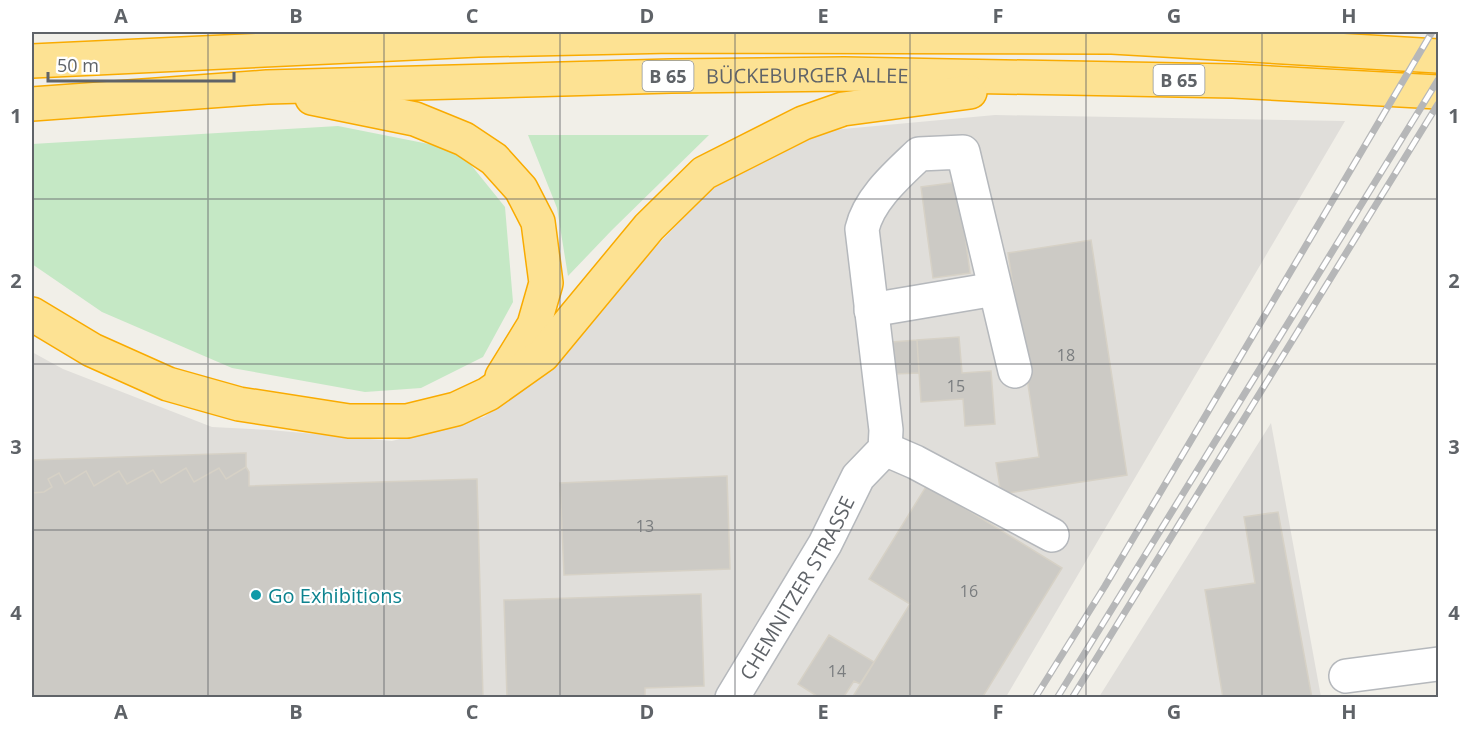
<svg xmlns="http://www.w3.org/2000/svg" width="1470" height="729" font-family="'Open Sans',sans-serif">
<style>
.industrial{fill:#e0deda}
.green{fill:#c5e8c5}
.building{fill:#cccac5;stroke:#d6d1c6;stroke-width:1.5}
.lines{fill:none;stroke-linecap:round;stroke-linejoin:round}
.minor-casing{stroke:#b5b8bc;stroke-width:36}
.highway-casing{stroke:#f9ab00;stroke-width:36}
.minor{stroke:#fff;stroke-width:33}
.highway{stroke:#fde293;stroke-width:33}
.rail-casing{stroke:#b6b7b8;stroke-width:7}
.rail{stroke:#fff;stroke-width:4.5;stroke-dasharray:14;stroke-linecap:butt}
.grid{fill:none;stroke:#5f6368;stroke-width:1.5;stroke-opacity:0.55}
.culture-dot{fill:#0f9aa8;stroke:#fff;stroke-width:2}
.labels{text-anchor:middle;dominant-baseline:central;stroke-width:4.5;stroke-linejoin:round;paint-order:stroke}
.number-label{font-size:16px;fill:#7a7d7f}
.shield{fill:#fff;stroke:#8f9295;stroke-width:1.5}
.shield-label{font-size:18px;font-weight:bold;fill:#5f6368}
.street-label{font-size:20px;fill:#5f6368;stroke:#fff}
.culture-label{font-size:20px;fill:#0d838f;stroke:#fff;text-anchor:start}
.neatline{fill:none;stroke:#5f6368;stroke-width:2}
.grid-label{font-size:20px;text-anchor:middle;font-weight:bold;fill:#5f6368}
</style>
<rect width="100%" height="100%" fill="#f1efe8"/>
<path class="industrial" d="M995,115L1345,121L1006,697H32V352L63,369L212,427L270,430L392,441L484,417L536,378L590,326L650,253L710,190L746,166L832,130Z
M1271,423L1321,697H1099Z"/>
<path class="green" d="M338,126L459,150L505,207L513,302L483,357L421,388L365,392L232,368L102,312L32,264V144Z
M528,135H709L612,230L568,276L557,208Z"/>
<path class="building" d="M958,182L970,273L933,278L921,187Z
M1091,240L1127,475L1001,494L996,463L1039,457L1008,253Z
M959,337L962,373L991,371L995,424L965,426L963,399L921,402L917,340Z
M917,340L919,373L894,374L892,342Z
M246,453V467L226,479L219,468L194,482L186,468L161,483L153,470L127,484L119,471L94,486L86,471L65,484L59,473L48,479L52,487L44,492L32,493V460Z
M246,467L249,472V486L477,479L483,698H32V493L44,492L52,487L48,479L59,473L65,484L86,471L94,486L119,471L127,484L153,470L161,483L186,468L194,482L219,468L226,479Z
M727,476L730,569L564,575L560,483Z
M927,485L1062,568L982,698H852L910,604L869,579Z
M1278,512L1312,698H1223L1205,590L1255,583L1244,517Z
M701,594L704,686L645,688V698H507L504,600Z
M829,635L874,662L860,684L854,681L843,698H820L798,684Z"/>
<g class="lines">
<defs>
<g id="minor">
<path d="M871,310L995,289"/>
<path d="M885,449L915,462L1052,535"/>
<path d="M1346,676L1438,664"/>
<path id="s1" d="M732,698L825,544L858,477L885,449L886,430L862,229C869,199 897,175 919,154L963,152L1015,371"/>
</g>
<g id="highway">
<path d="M32,61L478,40L673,36L1112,37L1438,56"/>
<path d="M312,98L415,119L464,139L494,159L521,189L538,222L546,283L534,325L502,377"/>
<path id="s2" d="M32,104L267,87L671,76L844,74L1233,81L1438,92"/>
<path d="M32,314L92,350L168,384L239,404L349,421H407L456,409L488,394L543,355L649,227L704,173L803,123L843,109L970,92"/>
</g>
</defs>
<use href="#minor" class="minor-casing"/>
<use href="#highway" class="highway-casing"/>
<use href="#minor" class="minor"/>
<use href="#highway" class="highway"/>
<defs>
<path id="rail" d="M1035,698L1105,586L1432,32
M1057,698L1438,80
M1072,698L1438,104"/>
</defs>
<use href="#rail" class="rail-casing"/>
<use href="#rail" class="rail"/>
</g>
<path class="grid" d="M208,32V698M384,32V698M560,32V698M735,32V698M910,32V698M1086,32V698M1262,32V698M32,199H1438M32,364H1438M32,530H1438"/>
<circle class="culture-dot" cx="256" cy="595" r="6"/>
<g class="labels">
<g class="number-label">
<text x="1066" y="355">18</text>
<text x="956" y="386">15</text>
<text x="645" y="526">13</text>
<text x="969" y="591">16</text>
<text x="837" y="671">14</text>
</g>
<g class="shield">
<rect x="642.5" y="61" width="51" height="30" rx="4.5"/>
<rect x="1153.5" y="65" width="51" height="30" rx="4.5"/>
</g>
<g class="shield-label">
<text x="668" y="76">B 65</text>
<text x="1179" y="80">B 65</text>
</g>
<g class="street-label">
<text stroke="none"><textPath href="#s2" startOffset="776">BÜCKEBURGER ALLEE</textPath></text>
<text stroke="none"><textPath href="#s1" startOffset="128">CHEMNITZER STRASSE</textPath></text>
</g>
<g class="culture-label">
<text x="268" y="595">Go Exhibitions</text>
</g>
</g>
<rect width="1470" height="729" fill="none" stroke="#ffffff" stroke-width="66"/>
<path d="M48 72v9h186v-9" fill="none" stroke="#5f6368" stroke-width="3"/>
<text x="57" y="72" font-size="18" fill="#5f6368" stroke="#ffffff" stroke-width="4.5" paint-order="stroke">50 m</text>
<rect x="33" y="33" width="1404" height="663" class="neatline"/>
<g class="grid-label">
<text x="121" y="23">A</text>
<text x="296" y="23">B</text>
<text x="472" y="23">C</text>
<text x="647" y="23">D</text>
<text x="823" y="23">E</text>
<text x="998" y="23">F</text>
<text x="1174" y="23">G</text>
<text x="1349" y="23">H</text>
<text x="16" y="123">1</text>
<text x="1454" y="123">1</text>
<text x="16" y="288">2</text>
<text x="1454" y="288">2</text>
<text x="16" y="454">3</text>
<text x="1454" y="454">3</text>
<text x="16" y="620">4</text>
<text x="1454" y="620">4</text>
<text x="121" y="719">A</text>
<text x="296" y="719">B</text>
<text x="472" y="719">C</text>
<text x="647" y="719">D</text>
<text x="823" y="719">E</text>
<text x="998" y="719">F</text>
<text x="1174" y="719">G</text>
<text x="1349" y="719">H</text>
</g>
</svg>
